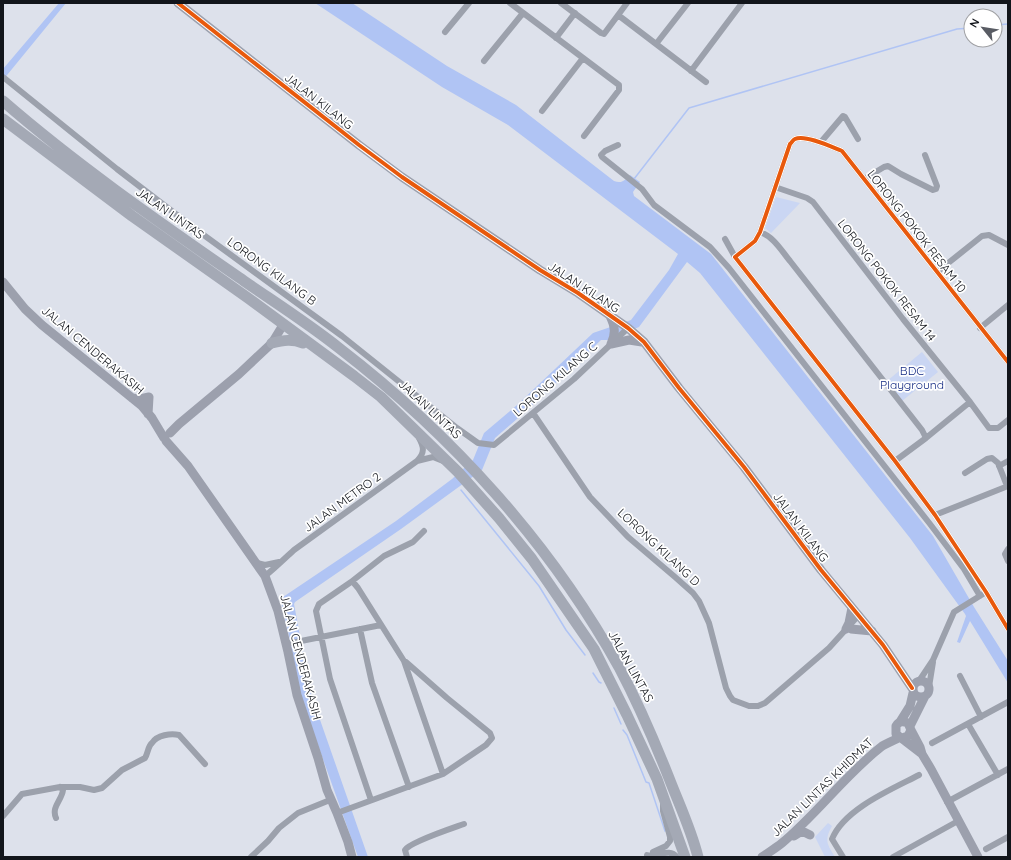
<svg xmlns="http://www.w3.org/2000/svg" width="1011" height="860" font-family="Quicksand,sans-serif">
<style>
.green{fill:#cad6f3}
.water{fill:#b0c4f4}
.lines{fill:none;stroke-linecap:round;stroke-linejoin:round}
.stream{stroke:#b0c4f4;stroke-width:1.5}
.street{stroke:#9ca1ac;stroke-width:6}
.secondary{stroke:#9ca0ad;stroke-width:9}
.highway{stroke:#a4a9b5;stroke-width:11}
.cycleway-casing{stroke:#fff;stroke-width:6}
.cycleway{stroke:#e8590c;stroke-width:4}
.labels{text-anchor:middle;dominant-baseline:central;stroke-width:3.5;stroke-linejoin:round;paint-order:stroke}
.street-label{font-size:12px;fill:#12151b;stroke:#fff}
.park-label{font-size:12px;fill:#152b83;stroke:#fff}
</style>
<rect width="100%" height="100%" fill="#dde1eb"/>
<path class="green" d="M776,197L800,203L771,233L765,228Z
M922,352L938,372L902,401L887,381Z
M828,823L832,826C824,840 827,844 835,857H825L815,837Z"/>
<path class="water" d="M59,3H66L3,80V69Z
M315,3H352L447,66L516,105L614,181C622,184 625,180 630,175L640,182L633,192L634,196L711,254L933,536L974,607L1008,661V683L970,621L960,643L957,642L966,616L965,614L910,538L700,273L687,262L639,327L608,340H601L525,412L495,438L482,470L401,529L295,602L294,604L311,694L368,857H358L300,695L290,640L281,600L283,597L396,521L452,479L473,460L484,433L517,405L593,333L631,320L669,270L678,254L508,125L442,87Z"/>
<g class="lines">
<path class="stream" d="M995,25L1008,24
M634,179L689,108L957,29L971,28
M461,490L539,586L566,630L585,655
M593,673L599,682L601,683
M614,708L621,724
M623,730L627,735L646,782L649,783L665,831"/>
<path class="street" d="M510,3L619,85V90L584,136
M561,3L601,33L604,34L627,3
M618,15L706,82
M445,32L469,3
M556,38L575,13
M656,44L688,3
M484,61L523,13
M691,71L742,3
M3,77L117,169L190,225L342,336L457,428L478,443L494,445L574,379L628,328
M542,111L583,58
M821,142L843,116L845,117L858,139
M618,145L605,151L601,155L602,157L642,189L654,205L710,247L729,268L930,524L964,569L980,596
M864,179L884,167L888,166L901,174L933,190L936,189L937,186L925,155
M775,187L807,198L813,202L903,319L970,402
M760,232C774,237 781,250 790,261L922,430L926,438
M725,239L735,257
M937,272L982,236L989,235L1008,245
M980,328L1008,305
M1008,362L842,151C832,147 805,134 795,139C793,140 792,142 790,144L760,232L755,241L735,257L895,461L935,515L986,592L1008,629
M533,413L590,497L628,537L675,577L693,593L699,601L709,623L726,688L730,696L733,700L749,706H758L765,703L829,648L858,616
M417,461L433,457L443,461
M895,461L926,438L970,402L989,428H998L1008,420
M999,466L1008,461
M965,473L987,459L992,458L998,463L1007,486
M935,515L1008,486
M1008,549L1005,554L1008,561
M257,563L265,565L279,562
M265,576C275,568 284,559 294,550L417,461C425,453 424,447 419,438
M351,582L384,556L413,542L424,531
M360,629L372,683L409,787
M286,644L381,625
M960,676L981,717
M919,681L933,660L954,612L983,594
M929,687L933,662
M968,724L998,775
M932,743L1008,702
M371,800L330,679L316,611L319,604L351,582H353L358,588L404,661L443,774
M947,802L1008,769
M337,813L443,774L486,745L492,738L490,733L447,698L406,662
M3,816L22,794L60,787H80L94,790L102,788L122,770L145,758C148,753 148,746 152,743C157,735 171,733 179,735L205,764
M56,818C51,807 62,800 63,790L60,787
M986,849L1008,837
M653,852L666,846L670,841V837L663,811V802
M647,855C657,858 669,847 677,857
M251,857L268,841L279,828L298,813L330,800
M407,857L405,850C410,842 453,828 464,824
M843,857L832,839C844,809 892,789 919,775
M893,857L958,821"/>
<path class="secondary" d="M178,3L359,145L402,177L540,270L578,293L628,328L644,342L679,388L744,467L821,570L883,645L912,688
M3,282L25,309L42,325L142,406L152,418L164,438
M610,316C615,326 616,334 611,344
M611,344L629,340L642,342
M132,398L140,399L149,397L148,414
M170,433L179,424L239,374L272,343L283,325
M166,441L188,466L265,576L278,611L288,652L297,695L318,758L327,790L337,813L348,842L352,857
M846,629L849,623L852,608
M851,629L872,631
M913 689a8 8 0 1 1 16 0a8 8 0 1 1-16 0Z
M900,722L910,706L913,693
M910,726L925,696
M911,730L920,747L922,754
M902,738L908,736L911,730L908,723C903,721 899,721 896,726V734L922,754L931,769L978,857
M794,836L802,831L810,835
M762,857C769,852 776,848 782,843C818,813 845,775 881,747C886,743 894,741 900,737"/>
<path class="highway" d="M3,101C79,167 162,224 244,281C276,303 309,324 339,348C452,435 550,543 619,667C638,703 654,740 669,778C679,804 691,829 698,857
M3,119L132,216L248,298L354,376L381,397L458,472L499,518L532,559L594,649L627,715L657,779L685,857
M272,343C284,340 292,339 303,343"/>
<defs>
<path id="cycleway" d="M178,3L359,145L402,177L540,270L578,293L628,328L644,342L679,388L744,467L821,570L883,645L912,688
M1008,362L842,151C832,147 805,134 795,139C793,140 792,142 790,144L760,232L755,241L735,257L895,461L935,515L986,592L1008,629"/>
</defs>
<use href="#cycleway" class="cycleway-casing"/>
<use href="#cycleway" class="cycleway"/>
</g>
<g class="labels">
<g class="street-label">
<text transform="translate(319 101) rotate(38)">JALAN KILANG</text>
<text transform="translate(170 213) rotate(35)">JALAN LINTAS</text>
<text transform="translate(917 231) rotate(52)">LORONG POKOK RESAM 10</text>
<text transform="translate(272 271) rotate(36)">LORONG KILANG B</text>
<text transform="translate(887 280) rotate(52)">LORONG POKOK RESAM 14</text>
<text transform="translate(584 287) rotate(33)">JALAN KILANG</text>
<text transform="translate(93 350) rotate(40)">JALAN CENDERAKASIH</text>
<text transform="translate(555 379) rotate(-41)">LORONG KILANG C</text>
<text transform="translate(430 409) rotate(43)">JALAN LINTAS</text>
<text transform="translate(342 502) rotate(-36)">JALAN METRO 2</text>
<text transform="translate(801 527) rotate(53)">JALAN KILANG</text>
<text transform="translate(659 547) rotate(43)">LORONG KILANG D</text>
<text transform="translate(301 657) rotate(75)">JALAN CENDERAKASIH</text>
<text transform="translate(631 666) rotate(61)">JALAN LINTAS</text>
<text transform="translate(822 787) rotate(-44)">JALAN LINTAS KHIDMAT</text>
</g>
<g class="park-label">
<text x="912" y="370">BDC<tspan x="912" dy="14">Playground</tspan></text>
</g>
</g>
<rect width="1011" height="860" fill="none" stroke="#12151b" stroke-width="8"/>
<g transform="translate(983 28) rotate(300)"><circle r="19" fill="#ffffff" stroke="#a0a1a4"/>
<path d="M0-3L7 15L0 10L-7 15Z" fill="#595c64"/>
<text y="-6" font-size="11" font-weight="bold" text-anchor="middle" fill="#12151b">N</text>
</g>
</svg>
